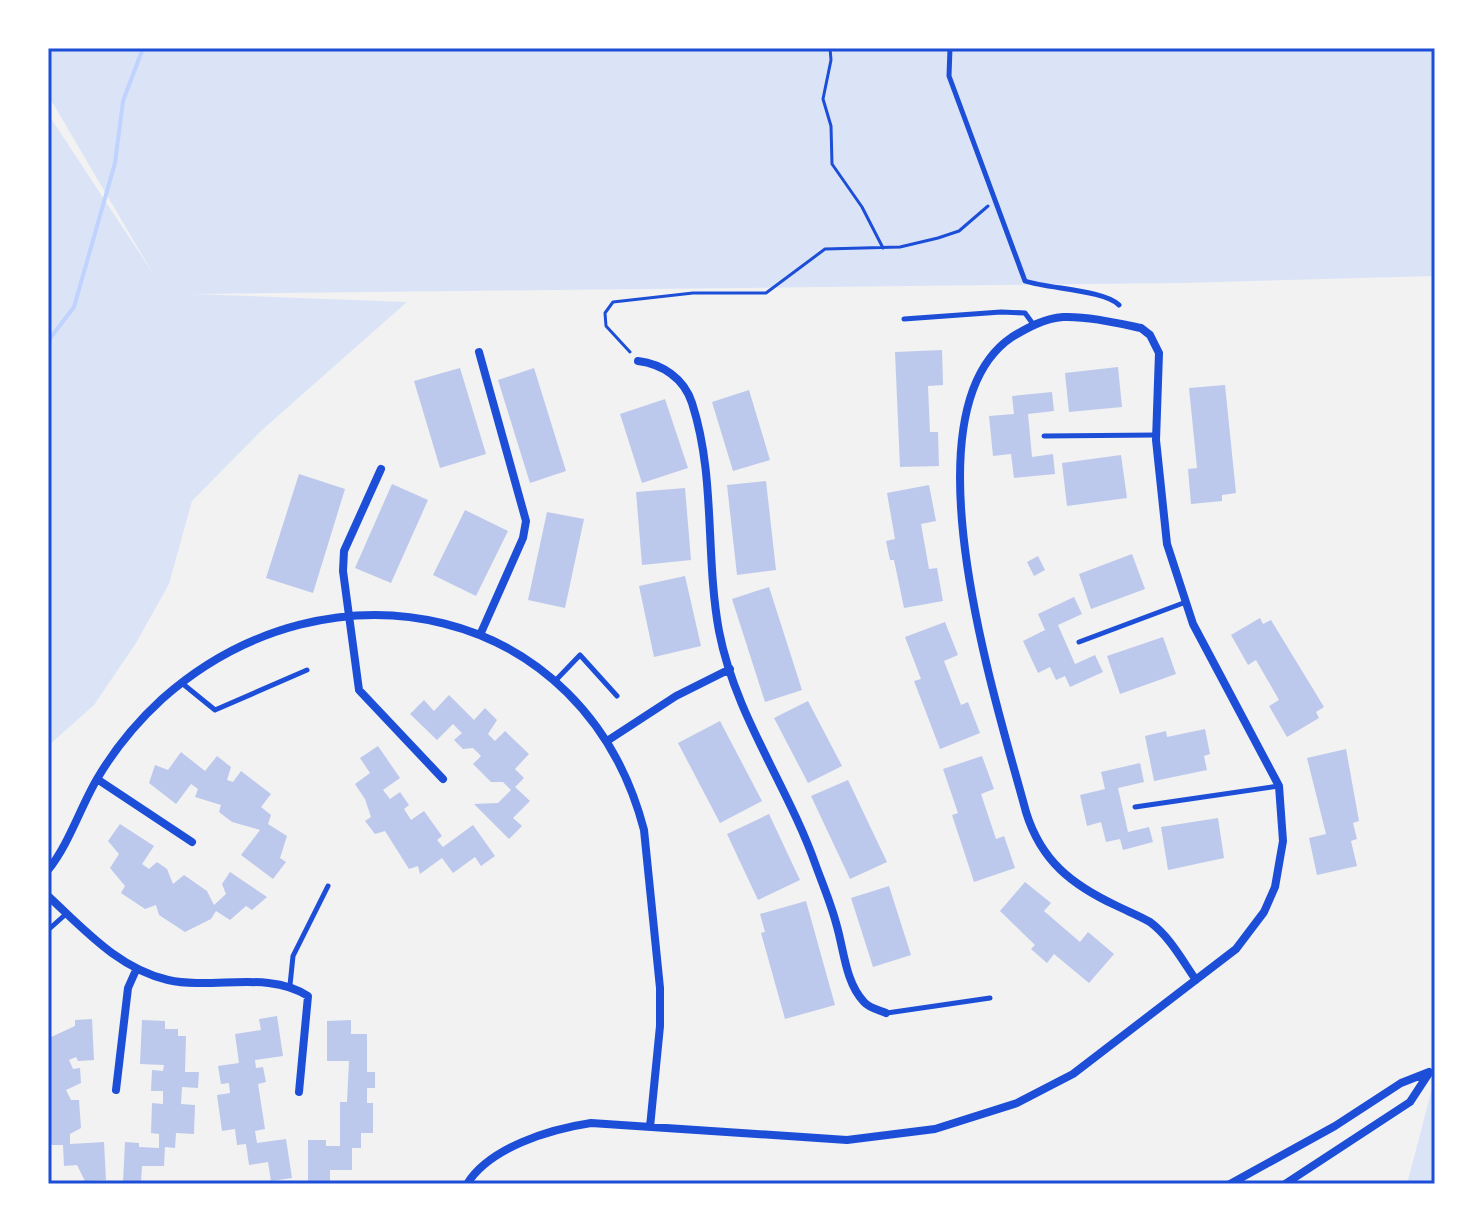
<svg xmlns="http://www.w3.org/2000/svg" width="1483" height="1232" font-family="Raleway,sans-serif">
<style>
.green{fill:#dbe4f7}
.lines{fill:none;stroke-linecap:round;stroke-linejoin:round}
.stream{stroke:#bfd3fe;stroke-width:4}
.building{fill:#bdc9ec}
.path{stroke:#1d4ed8;stroke-width:3}
.service{stroke:#1d4ed8;stroke-width:5}
.minor{stroke:#1d4ed8;stroke-width:8}
.neatline{fill:none;stroke:#1d4ed8;stroke-width:3}
</style>
<rect width="100%" height="100%" fill="#f2f2f2"/>
<path class="green" d="M48,48H1435V276L1185,283L193,294L407,302L262,430L192,501L169,584L136,643L94,705L48,746L50,117L152,272L48,95Z
M1435,1077V1184H1407Z"/>
<g class="lines">
<path class="stream" d="M48,341L74,307L115,163L123,101L143,48"/>
</g>
<path class="building" d="M942,350L943,385L928,386L930,432H938L939,466L900,467L895,352Z
M1118,367L1122,407L1069,412L1065,373Z
M460,368L486,454L440,468L414,381Z
M534,368L566,471L530,483L498,380Z
M1225,385L1236,493L1222,495V501L1191,504L1188,469L1197,468L1189,388Z
M749,390L770,460L733,471L712,402Z
M1052,392L1054,411L1028,414L1032,457L1053,454L1055,474L1014,478L1011,454L993,456L989,416L1014,414L1012,396Z
M665,399L688,468L642,483L620,414Z
M1121,455L1127,498L1067,506L1062,463Z
M299,474L345,489L313,593L266,578Z
M766,481L776,570L737,575L727,485Z
M392,484L428,500L391,583L355,568Z
M929,485L936,521L921,524L929,569L937,568L943,601L904,608L894,560H890L886,541L895,539L887,493Z
M685,488L691,560L642,565L636,492Z
M465,510L508,531L476,596L433,575Z
M547,512L584,519L565,608L528,600Z
M1132,554L1145,589L1091,609L1079,574Z
M1038,556L1045,570L1034,576L1027,562Z
M685,576L701,646L654,657L639,586Z
M769,587L802,690L765,702L732,599Z
M1074,597L1082,614L1058,625L1075,664L1095,655L1103,672L1070,687L1065,676L1056,680L1050,667L1038,673L1023,641L1045,630L1038,614Z
M1260,618L1263,624L1271,620L1324,707L1316,712L1319,718L1287,737L1269,706L1279,700L1256,660L1248,665L1231,635Z
M945,622L958,655L944,661L961,705L968,702L980,733L940,749L914,681L921,679L905,637Z
M1163,637L1176,674L1120,694L1107,656Z
M449,695L474,720L485,708L497,720L488,734L495,741L505,731L529,754L515,769L524,778L515,787L530,801L513,818L522,826L509,839L474,804L498,803L511,790L503,782H491L473,764L481,756L473,748L463,749L454,740L462,733L453,724L437,740L410,714L424,700L434,711Z
M808,701L842,766L808,783L774,718Z
M720,721L762,801L720,823L678,743Z
M1205,729L1210,754L1204,756L1207,770L1154,781L1145,736L1166,731L1167,737Z
M378,746L400,778L383,790L390,799L400,792L409,805L404,809L411,820L424,811L442,836L437,840L443,847L473,825L495,856L481,866L475,857L453,873L442,858L420,874L418,866L409,869L385,831L375,834L365,821L371,817L365,799L355,784L370,773L360,758Z
M1346,749L1359,821L1353,823L1357,839L1351,841L1357,866L1317,875L1309,838L1326,834L1307,758Z
M181,752L205,771L217,756L231,767L227,780L233,782L241,771L271,794L261,807L271,815L268,824L287,836L280,858L286,862L273,879L241,855L260,830L232,822L219,812L221,805L195,797L198,789L191,784L176,804L149,783L155,765L168,770Z
M982,756L994,789L981,794L996,839L1004,836L1015,868L974,882L952,815L958,813L943,769Z
M1140,763L1144,782L1118,788L1128,832L1149,827L1153,842L1123,850L1120,839L1106,842L1101,822L1087,826L1080,795L1105,789L1101,772Z
M848,780L887,862L850,879L811,796Z
M769,814L800,880L758,900L727,834Z
M1218,818L1224,858L1168,870L1161,827Z
M120,824L154,846L142,864L149,869L157,862L167,869L173,884L184,875L207,891L214,905L226,894L222,884L230,872L267,897L252,910L246,906L230,920L216,911L211,919L185,932L159,915L156,905L145,909L121,893L125,886L110,868L119,854L108,841Z
M1025,882L1051,903L1044,911L1080,942L1088,932L1114,954L1089,983L1054,954L1047,963L1031,949L1035,945L1000,911Z
M889,886L911,955L873,967L851,898Z
M806,901L835,1005L785,1019L761,933L765,932L760,914Z
M277,1016L283,1056L255,1060L256,1068L263,1067L266,1082L258,1084L265,1129L255,1131L257,1143L286,1139L292,1178L271,1181L268,1162L249,1165L246,1144L237,1145L235,1129L222,1131L217,1095L230,1093L229,1083L221,1084L218,1066L239,1063L235,1034L261,1030L259,1019Z
M92,1019L94,1060L78,1061L76,1057L69,1060L73,1069L80,1068L81,1083L66,1090L71,1100H79L81,1128L70,1134V1144L104,1142L106,1180L85,1181L77,1165L64,1166L63,1145H52L48,1133V1065L49,1038L75,1026V1020Z
M142,1020L165,1021V1029H178V1036H186L185,1072H199L198,1088L182,1087L181,1104L195,1105L194,1134L176,1133L175,1148L165,1147L164,1166H142L141,1182H123L125,1142L139,1143V1147L159,1148V1134L151,1133L152,1103L163,1104V1091H151L152,1070L163,1071L164,1065L140,1064Z
M351,1020V1034H367V1072H375V1088H367V1103H373V1133H361V1148H352V1170H330V1181L308,1182V1140H326V1146H340V1102H347L349,1061H327V1021Z"/>
<g class="lines">
<path class="path" d="M830,48L831,60L823,99L831,126L832,164L862,207L883,248
M630,352L606,326L605,313L613,302L693,293H766L825,249L900,247L938,238L959,231L988,206"/>
<path class="service" d="M950,48L949,76L1025,281C1049,289 1105,290 1119,305
M904,319L1001,312L1025,313L1033,324
M1044,436L1156,435
M1079,642L1186,602
M557,679L580,655L617,696
M183,684L215,710L307,670
M1135,807L1279,786
M48,930L66,914
M290,985L293,956L328,886
M887,1013L990,998"/>
<path class="minor" d="M479,352L526,521L523,538L480,635
M638,361C662,364 684,378 692,403C716,477 705,555 719,631C735,715 788,786 816,866C823,885 831,904 836,923C844,949 845,982 864,1002C869,1008 879,1010 886,1013
M381,469L344,551L343,571L359,690L443,779
M607,741L676,696L730,669
M97,779L192,842
M48,870C69,844 80,808 97,779C114,750 137,722 162,699C330,550 585,603 644,830L660,988V1026L650,1127
M48,896C85,930 118,968 168,980C214,990 268,970 308,996L299,1092
M116,1090L128,988L136,970
M467,1184C490,1147 551,1129 591,1123L847,1140L935,1129L1017,1103L1073,1074L1236,949L1264,912L1275,887L1283,841L1279,786L1193,624L1167,544L1156,440L1159,353L1150,335L1141,328C1117,323 1087,316 1063,317C1045,318 1027,328 1012,337C901,412 998,707 1026,812C1041,861 1072,885 1117,906C1127,911 1140,916 1150,922C1170,937 1182,960 1196,980
M1230,1184L1335,1126L1401,1083L1429,1072
M1285,1184L1410,1102L1429,1073"/>
</g>
<rect width="1483" height="1232" fill="none" stroke="#ffffff" stroke-width="100"/>
<rect x="50" y="50" width="1383" height="1132" class="neatline"/>
</svg>
